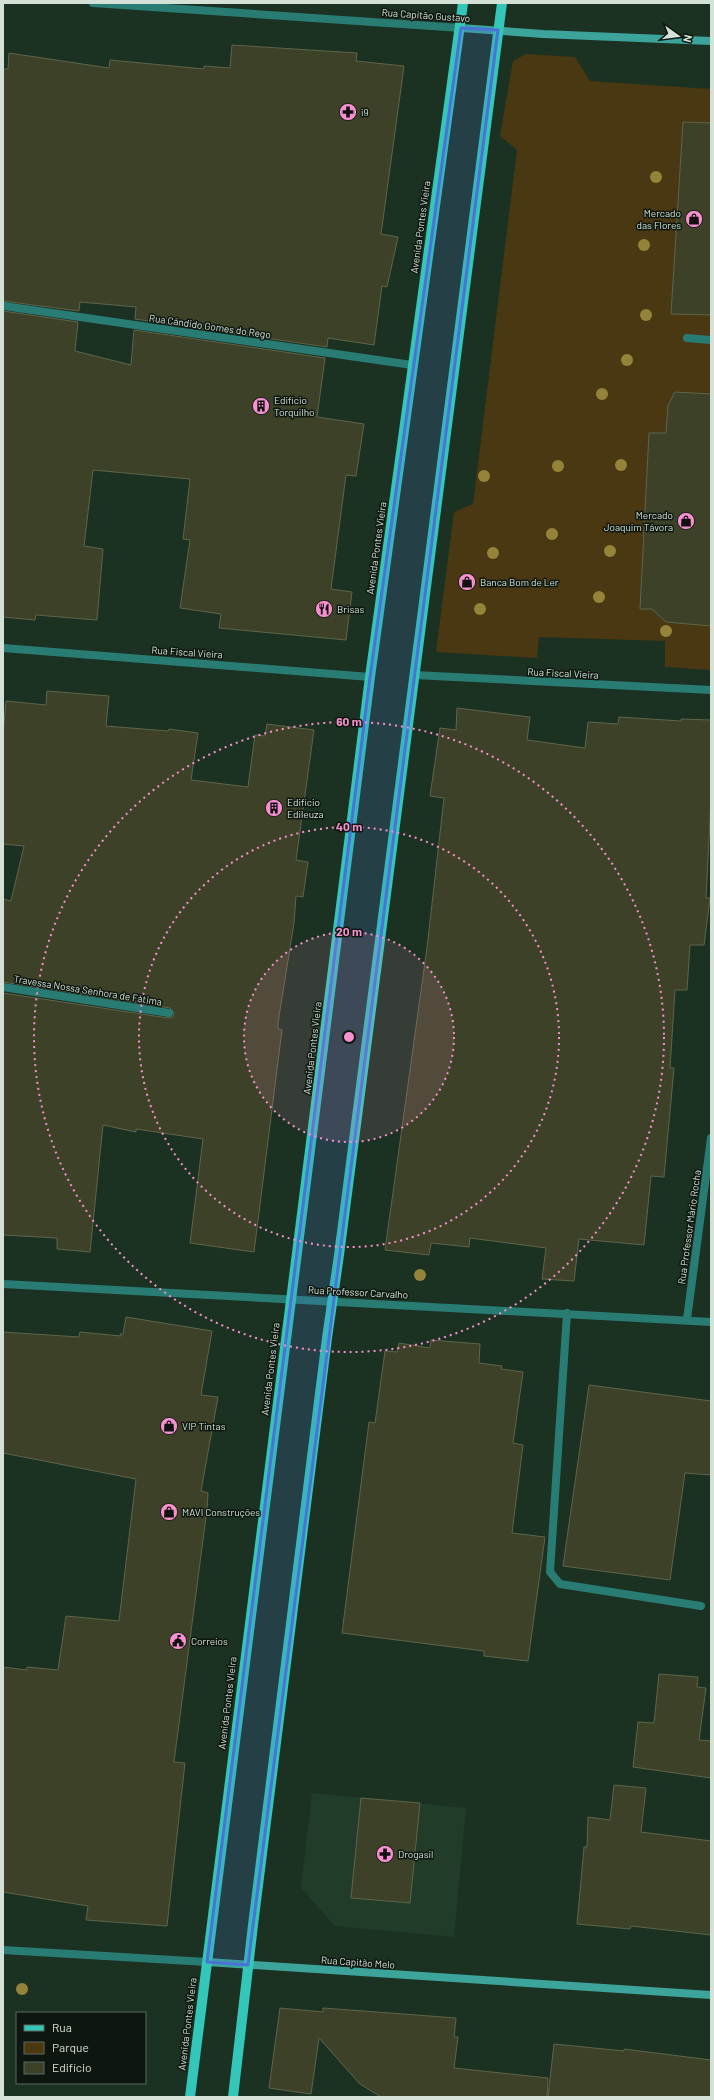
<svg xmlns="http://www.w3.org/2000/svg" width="714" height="2100" font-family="Barlow,sans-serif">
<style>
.built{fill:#213d2a}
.green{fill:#493811}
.building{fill:#3c4128;stroke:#5f654a}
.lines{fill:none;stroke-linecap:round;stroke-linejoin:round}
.lane{stroke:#297c74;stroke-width:8}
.street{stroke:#297c74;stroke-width:8}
.secondary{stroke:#3ca49a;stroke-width:8}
.primary{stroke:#34c6b9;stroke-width:10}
.tree{fill:#96833a}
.marked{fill:#4a73d8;fill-opacity:0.2;stroke:#4a73d8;stroke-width:3;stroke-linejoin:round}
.ring{fill:none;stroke:#f790ce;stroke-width:2;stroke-dasharray:2 4}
.labels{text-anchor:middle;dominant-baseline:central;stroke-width:3;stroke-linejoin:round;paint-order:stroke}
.street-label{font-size:10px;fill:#d3e1d6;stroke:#0d1710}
.poi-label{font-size:10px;fill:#d3e1d6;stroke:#0d1710;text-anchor:start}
.centre{fill:#f790ce;stroke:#0d1710;stroke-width:2}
.ring-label{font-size:12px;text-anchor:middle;font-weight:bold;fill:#f790ce;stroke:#0d1710;stroke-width:3;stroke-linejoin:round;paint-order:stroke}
</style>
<rect width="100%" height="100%" fill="#1b3222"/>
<path class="built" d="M312,1793L466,1808L454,1937L335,1926L301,1888Z"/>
<path class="green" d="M526,54L575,57L590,81L711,89V670L665,667V641L539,637L537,658L436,652L454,512L473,504L517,150L500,136L513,61Z"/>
<path class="building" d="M232,45L357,53L356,61L404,66L381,234L398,237L387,287L382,286L374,345L328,338L327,347L135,319L136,307L80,302L79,311L3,301V69H8L9,53L109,68L110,60L204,69V66L230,68Z
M683,122L711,123V315L671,314Z
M3,311L78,322L75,351L131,365L134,330L325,358L317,417L364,424L356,476L346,475L331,589L352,592L346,640L219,628L221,614L180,608L190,540L183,539L190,479L93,470L84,546L103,549L97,620L36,615L35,620L3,617Z
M675,392L711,394V626L666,622L652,609H640L649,433H666L668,405Z
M47,691L109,696L106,726L168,731L169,729L198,733L191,780L248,787L255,735L265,736L267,724L314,730L296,860L308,862L303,897L296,896L294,923L278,1023V1029L282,1030L254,1252L190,1243L203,1139L136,1129V1132L103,1125L90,1252L57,1249V1238L3,1235V993L168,1018L173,1017L174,1013L170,1008L3,982V899L11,901L24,846L3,844V735L6,701L46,705Z
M457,708L530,717L527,740L585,748L588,722L618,724L619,717L681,721V719L711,720V798L706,898H710L704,945H690L687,990H675L670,1068H674L664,1177L651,1176L644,1245L579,1239L574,1281L542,1279L546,1248L470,1238L469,1247L431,1243L429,1255L385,1250L427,948L444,798L430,796L440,728L456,730Z
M126,1317L212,1331L201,1395L218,1397L201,1491L208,1493L207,1509L174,1762L185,1763L167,1926L86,1920L88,1906L3,1892V1667L27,1670V1667L58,1670L66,1616L119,1621L136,1479L3,1453V1332L79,1337L80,1332L121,1336L120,1334H123Z
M431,1340L480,1344L479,1363L502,1366L501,1369L523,1372L513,1443L523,1445L512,1533L545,1537L528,1661L484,1656V1651L342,1633L369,1422L375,1423L385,1351L397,1352L399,1343L430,1348Z
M589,1385L711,1401V1475L685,1473L670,1580L563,1566Z
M659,1674L698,1677L697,1687L706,1688L699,1740L711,1741V1778L633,1767L638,1722L654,1723Z
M614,1785L646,1788L641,1832L711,1841V1935L631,1926L630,1929L577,1924L584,1847H587L588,1817L610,1820Z
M361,1798L420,1803L410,1903L351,1898Z
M280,2008L323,2012V2008L456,2018L454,2037H458L454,2068L548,2078L547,2097H381L360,2084L319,2038L311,2094L269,2088Z
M554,2044L624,2051V2049L711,2060V2097H548Z"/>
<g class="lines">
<path class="lane" d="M687,338L711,340"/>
<path class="street" d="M93,3L461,28
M4,306L412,365
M3,648L370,677
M414,675L711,690
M3,987L169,1013
M3,1284L711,1322
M567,1313L550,1572L560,1584L701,1606
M687,1319L711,1138
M3,1950L207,1962"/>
<path class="secondary" d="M461,28L543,34L711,41
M207,1962L711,1995"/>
<path class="primary" d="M190,2097L370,677L463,3
M233,2097L253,1925L327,1338L339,1255L502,3"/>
</g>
<g class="tree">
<circle cx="656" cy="177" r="6"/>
<circle cx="644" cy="245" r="6"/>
<circle cx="646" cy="315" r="6"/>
<circle cx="627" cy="360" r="6"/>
<circle cx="602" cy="394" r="6"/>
<circle cx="621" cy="465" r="6"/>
<circle cx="558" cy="466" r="6"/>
<circle cx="484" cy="476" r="6"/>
<circle cx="552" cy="534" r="6"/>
<circle cx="610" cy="551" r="6"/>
<circle cx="493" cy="553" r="6"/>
<circle cx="599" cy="597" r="6"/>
<circle cx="480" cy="609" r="6"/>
<circle cx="666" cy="631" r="6"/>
<circle cx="420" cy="1275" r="6"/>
<circle cx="22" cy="1989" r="6"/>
</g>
<path class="marked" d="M461,28L498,30L248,1965L207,1962L370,677Z"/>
<circle cx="349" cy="1037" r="105" fill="#f790ce" fill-opacity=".12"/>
<g class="ring">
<circle cx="349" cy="1037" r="105"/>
<circle cx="349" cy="1037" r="210"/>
<circle cx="349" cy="1037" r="315"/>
</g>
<defs>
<symbol id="pharmacy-disc" viewBox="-11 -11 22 22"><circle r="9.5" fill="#f790ce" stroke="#0d1710"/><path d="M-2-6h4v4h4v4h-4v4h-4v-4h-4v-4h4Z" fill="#111"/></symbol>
<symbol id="shop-disc" viewBox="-11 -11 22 22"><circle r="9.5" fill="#f790ce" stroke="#0d1710"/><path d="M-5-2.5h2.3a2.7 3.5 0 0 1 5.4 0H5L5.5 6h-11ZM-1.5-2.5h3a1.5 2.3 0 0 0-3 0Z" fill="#111"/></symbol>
<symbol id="building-disc" viewBox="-11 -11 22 22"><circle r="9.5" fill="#f790ce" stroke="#0d1710"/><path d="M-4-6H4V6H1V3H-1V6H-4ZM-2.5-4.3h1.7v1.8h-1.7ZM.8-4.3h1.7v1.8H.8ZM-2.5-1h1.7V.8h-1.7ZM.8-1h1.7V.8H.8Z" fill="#111"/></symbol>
<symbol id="restaurant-disc" viewBox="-11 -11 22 22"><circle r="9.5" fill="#f790ce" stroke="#0d1710"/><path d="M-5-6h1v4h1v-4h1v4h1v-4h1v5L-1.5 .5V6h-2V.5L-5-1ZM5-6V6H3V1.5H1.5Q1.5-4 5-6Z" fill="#111"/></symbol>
<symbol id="civic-disc" viewBox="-11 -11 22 22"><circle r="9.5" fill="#f790ce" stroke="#0d1710"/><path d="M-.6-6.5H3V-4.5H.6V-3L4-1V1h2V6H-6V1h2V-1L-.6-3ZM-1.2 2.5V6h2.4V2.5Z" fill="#111"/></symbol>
</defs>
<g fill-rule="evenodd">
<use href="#pharmacy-disc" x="338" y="102" width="20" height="20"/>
<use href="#shop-disc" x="684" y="209" width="20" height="20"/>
<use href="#building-disc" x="251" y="396" width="20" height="20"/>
<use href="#shop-disc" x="676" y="511" width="20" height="20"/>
<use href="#shop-disc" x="457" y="572" width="20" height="20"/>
<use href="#restaurant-disc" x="314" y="599" width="20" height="20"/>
<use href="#building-disc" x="264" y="798" width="20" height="20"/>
<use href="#shop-disc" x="159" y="1416" width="20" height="20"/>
<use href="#shop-disc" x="159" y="1502" width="20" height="20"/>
<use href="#civic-disc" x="168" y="1631" width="20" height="20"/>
<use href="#pharmacy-disc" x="375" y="1844" width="20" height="20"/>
</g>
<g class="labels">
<g class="street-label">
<text transform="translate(426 15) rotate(4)">Rua Capitão Gustavo</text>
<text transform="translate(420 227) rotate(-82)">Avenida Pontes Vieira</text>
<text transform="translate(210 326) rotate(8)">Rua Cândido Gomes do Rego</text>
<text transform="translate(376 548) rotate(-82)">Avenida Pontes Vieira</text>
<text transform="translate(187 652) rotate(4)">Rua Fiscal Vieira</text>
<text transform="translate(563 673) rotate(3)">Rua Fiscal Vieira</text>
<text transform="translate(88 990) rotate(9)">Travessa Nossa Senhora de Fátima</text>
<text transform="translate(312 1048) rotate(-83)">Avenida Pontes Vieira</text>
<text transform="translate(689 1227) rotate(-82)">Rua Professor Mário Rocha</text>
<text transform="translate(358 1292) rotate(3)">Rua Professor Carvalho</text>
<text transform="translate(270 1369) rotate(-83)">Avenida Pontes Vieira</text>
<text transform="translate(227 1703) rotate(-83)">Avenida Pontes Vieira</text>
<text transform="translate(358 1962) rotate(4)">Rua Capitão Melo</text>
<text transform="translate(187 2024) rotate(-83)">Avenida Pontes Vieira</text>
</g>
<g class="poi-label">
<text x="361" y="112">i9</text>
<text x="681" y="213" text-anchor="end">Mercado<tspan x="681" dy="12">das Flores</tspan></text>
<text x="274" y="400">Edifício<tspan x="274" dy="12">Torquilho</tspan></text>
<text x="673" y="515" text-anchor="end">Mercado<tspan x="673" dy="12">Joaquim Távora</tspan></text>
<text x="480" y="582">Banca Bom de Ler</text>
<text x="337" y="609">Brisas</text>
<text x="287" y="802">Edifício<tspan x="287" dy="12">Edileuza</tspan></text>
<text x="182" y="1426">VIP Tintas</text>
<text x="182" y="1512">MAVI Construções</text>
<text x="191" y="1641">Correios</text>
<text x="398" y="1854">Drogasil</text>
</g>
</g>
<circle cx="349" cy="1037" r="6" class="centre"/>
<g class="ring-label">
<text x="349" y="726">60 m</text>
<text x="349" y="831">40 m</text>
<text x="349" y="936">20 m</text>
</g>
<rect width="714" height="2100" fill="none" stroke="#d3e1d6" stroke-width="8"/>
<rect x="16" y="2012" width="130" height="72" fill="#0d1710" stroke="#5c685f"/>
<rect x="24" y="2025" width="20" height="6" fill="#34c6b9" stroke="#5c685f"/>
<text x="52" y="2032" font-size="12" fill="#d3e1d6">Rua</text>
<rect x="24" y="2042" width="20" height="12" fill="#493811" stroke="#5c685f"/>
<text x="52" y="2052" font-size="12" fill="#d3e1d6">Parque</text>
<rect x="24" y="2062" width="20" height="12" fill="#3c4128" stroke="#5c685f"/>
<text x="52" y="2072" font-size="12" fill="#d3e1d6">Edifício</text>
<g transform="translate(678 36) rotate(104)" stroke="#0d1710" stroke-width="3" paint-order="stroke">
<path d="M0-3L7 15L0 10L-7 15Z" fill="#d3e1d6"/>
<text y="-6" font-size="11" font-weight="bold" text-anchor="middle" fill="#d3e1d6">N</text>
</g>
</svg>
